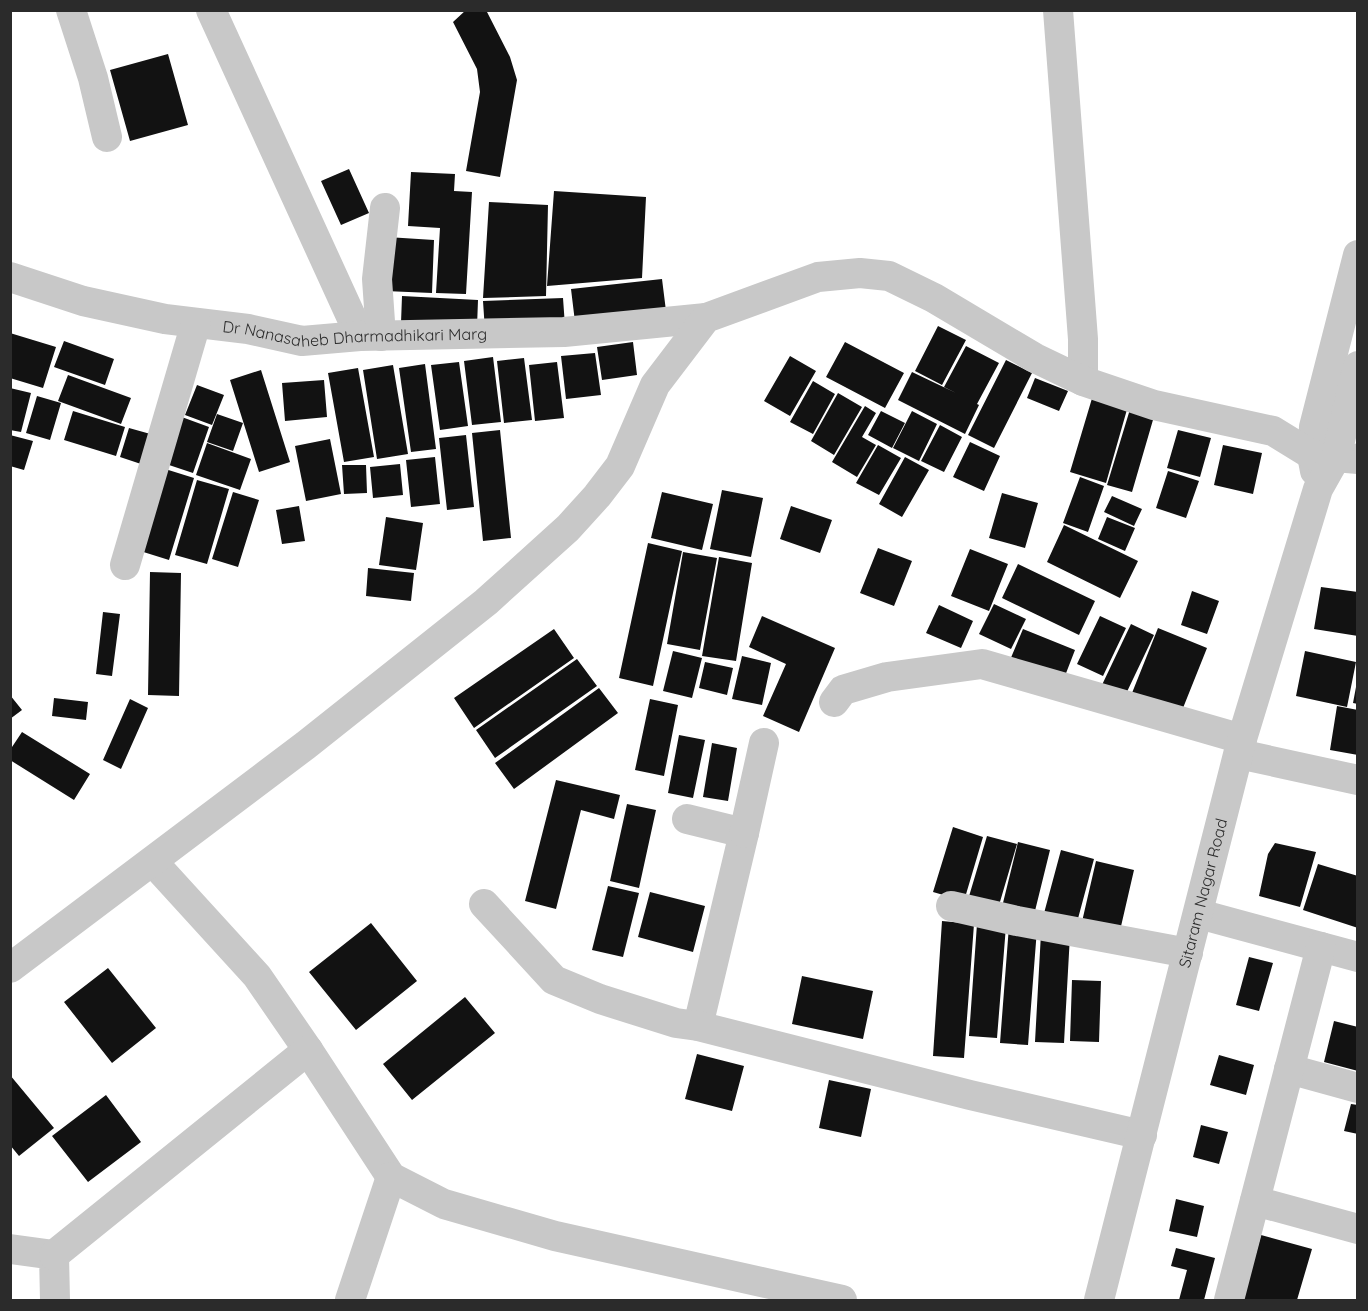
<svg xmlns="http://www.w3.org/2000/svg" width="1368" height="1311" font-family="Quicksand,sans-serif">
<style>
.building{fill:#121212}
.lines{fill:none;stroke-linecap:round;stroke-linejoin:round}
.minor{stroke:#c8c8c8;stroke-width:30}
.labels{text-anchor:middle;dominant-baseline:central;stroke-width:6;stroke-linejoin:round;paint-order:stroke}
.street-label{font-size:16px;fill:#2b2b2b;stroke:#fff}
</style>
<rect width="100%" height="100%" fill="#fff"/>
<path class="building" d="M466,10H486L510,57L517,80L500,177L466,171L480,92L477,69L453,22Z
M168,54L188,125L130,141L110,70Z
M349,169L369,213L341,225L321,181Z
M411,172L455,174L454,191L472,192L466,294L436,293L440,228L408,226Z
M554,191L646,197L642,278L547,286Z
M489,202L548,205L546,296L483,298Z
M387,237L434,240L432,293L385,291Z
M662,279L666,311L575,322L571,289Z
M402,296L478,300L477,327L401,323Z
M563,298L565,326L485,331L483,301Z
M938,326L966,340L942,385L915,371Z
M10,333L56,347L43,388L10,378Z
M64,341L114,359L105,385L54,367Z
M633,342L637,375L602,380L597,347Z
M845,342L904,373L885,408L826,377Z
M966,346L999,363L977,404L979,405L965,434L898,400L912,372L956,393L944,387Z
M595,353L601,395L566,399L561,356Z
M790,356L816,371L790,416L764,401Z
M493,357L501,422L472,425L464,361Z
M524,358L532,420L504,423L497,361Z
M1006,360L1032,373L994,448L968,435Z
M459,362L468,426L440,430L431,365Z
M557,362L564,418L535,421L529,365Z
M425,364L436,449L411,452L399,368Z
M393,365L408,454L377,459L363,370Z
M358,368L374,457L344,462L328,373Z
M261,370L290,462L259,472L230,380Z
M68,375L131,398L121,424L58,401Z
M1035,378L1068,391L1059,411L1027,398Z
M324,380L327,417L285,421L282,383Z
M813,381L835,394L813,434L790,422Z
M197,385L224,395L212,425L185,415Z
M10,388L31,393L21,432L10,430Z
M838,393L862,407L834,455L811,441Z
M1093,395L1128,406L1106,483L1070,472Z
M37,396L61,403L50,440L26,433Z
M865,406L876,413L862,437L876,445L857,477L832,462Z
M1131,406L1155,413L1132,492L1107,485Z
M73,411L125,427L116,456L64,440Z
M881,411L905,423L892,448L868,435Z
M912,411L937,424L919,461L893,448Z
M217,414L243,423L233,451L207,442Z
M179,416L209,427L193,473L163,463Z
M940,425L962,437L944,472L921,461Z
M129,428L154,435L144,465L120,457Z
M500,430L511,538L483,541L472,433Z
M1178,430L1211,438L1200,477L1167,468Z
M10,435L33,441L24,470L10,466Z
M466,435L474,507L447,510L439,438Z
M330,439L341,494L306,501L295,446Z
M970,442L1000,456L984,491L953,477Z
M207,443L251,459L240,490L196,475Z
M878,445L901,458L879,495L856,483Z
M1223,445L1262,453L1253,494L1214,485Z
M435,457L440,504L411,507L406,460Z
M905,457L929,470L902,517L879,504Z
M400,464L403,495L373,498L370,467Z
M342,465H366L367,493L344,494Z
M162,468L194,478L169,560L137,550Z
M1168,471L1199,481L1186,518L1156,508Z
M1080,477L1104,486L1088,532L1063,523Z
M197,480L229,489L207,564L175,555Z
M722,490L763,498L751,557L710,549Z
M233,492L259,500L238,567L212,559Z
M662,492L713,504L702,550L651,538Z
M1002,493L1038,503L1025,548L989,538Z
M1112,496L1142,509L1134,526L1104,512Z
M299,506L305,541L282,544L276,510Z
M791,506L832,520L820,553L780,539Z
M386,517L423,523L416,570L379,565Z
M1107,517L1135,528L1125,551L1098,539Z
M1064,525L1138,561L1120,598L1047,562Z
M648,543L682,551L653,686L619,678Z
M878,548L912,561L894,606L860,593Z
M970,549L1008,564L989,611L951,596Z
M683,552L717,558L700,650L667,644Z
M719,557L752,563L736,661L702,656Z
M1018,564L1095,601L1079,635L1002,598Z
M368,568L414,573L411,601L366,596Z
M150,572L181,573L179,696L148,695Z
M1321,587L1358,592V636L1314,629Z
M1192,591L1219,601L1207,634L1181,625Z
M994,604L1026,619L1011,649L979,634Z
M939,605L973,621L961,648L926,633Z
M103,612L120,614L112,676L96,674Z
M762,616L835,648L799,732L763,716L786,664L749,647Z
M1100,616L1126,628L1103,676L1077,664Z
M1131,624L1154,635L1124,698L1101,687Z
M1158,628L1207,648L1181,713L1132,693Z
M554,629L574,658L474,728L454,698Z
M1023,629L1075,650L1063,681L1010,660Z
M673,651L702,658L692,698L663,691Z
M1305,651L1356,662L1347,707L1296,696Z
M742,656L771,663L762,705L732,699Z
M577,659L597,686L495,758L476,730Z
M705,662L733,668L727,695L699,688Z
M1356,687H1358V704L1353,703Z
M599,688L618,713L514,789L495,763Z
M10,695L22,710L10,719Z
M54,698L88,702L86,720L52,716Z
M130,699L148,708L121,769L103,760Z
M650,699L678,705L664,776L635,770Z
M1337,706L1358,710V755L1330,750Z
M22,732L90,774L74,800L10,760V750Z
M679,735L705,740L693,798L668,793Z
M712,743L737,748L728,801L703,797Z
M556,780L620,795L614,819L581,810L556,909L525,901Z
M627,804L656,810L639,888L610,881Z
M953,827L983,837L964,901L933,892Z
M987,836L1017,844L997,912L967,903Z
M1018,842L1050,850L1033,919L1001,911Z
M1275,843L1316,852L1300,907L1259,896L1268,854Z
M1061,850L1094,859L1076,926L1043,917Z
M1096,861L1134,870L1119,935L1081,926Z
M1318,864L1358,876V928L1303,910Z
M608,886L639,893L623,957L592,950Z
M650,892L705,906L693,952L638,937Z
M942,921L974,924L964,1058L933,1056Z
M371,923L417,981L356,1030L309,972Z
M977,924L1006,926L997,1038L969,1036Z
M1009,926L1037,929L1028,1045L1000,1043Z
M1041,933L1070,935L1064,1043L1035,1042Z
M1249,957L1273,963L1259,1011L1236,1005Z
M108,968L156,1028L112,1063L64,1002Z
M802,976L873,991L863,1039L792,1024Z
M1072,980L1101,981L1099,1042L1070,1041Z
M465,997L495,1033L412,1100L383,1064Z
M1334,1021L1358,1027V1071L1324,1062Z
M697,1054L744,1066L732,1111L685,1099Z
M1219,1055L1254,1065L1246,1095L1210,1085Z
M10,1075L54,1128L19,1156L10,1145Z
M829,1080L871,1089L861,1137L819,1128Z
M106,1095L141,1142L88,1182L52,1136Z
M1351,1104L1358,1105V1134L1344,1131Z
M1201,1125L1228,1132L1219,1164L1193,1157Z
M1176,1199L1204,1206L1197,1237L1169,1231Z
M1261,1235L1312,1249L1297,1300H1243Z
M1176,1248L1215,1258L1204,1300H1179L1187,1270L1171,1266Z"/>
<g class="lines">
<g class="minor">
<path d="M71,10L93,78L107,137"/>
<path d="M211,10L360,336"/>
<path d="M1058,10L1083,339V381"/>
<path id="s1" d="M10,277L83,301L165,319L248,329L302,341L360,336L564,332L706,318"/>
<path d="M381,336L377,279L385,208"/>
<path d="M1315,471L1312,455L1314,427L1358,255"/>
<path d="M125,565L196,323"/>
<path d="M834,702L843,690L887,677L982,664L1242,739"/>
<path d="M1239,754L1358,780"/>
<path d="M687,819L744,833L698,1026"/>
<path d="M744,833L764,743"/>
<path d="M153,862L257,976L308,1050L391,1177L444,1204L555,1236L842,1300"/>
<path d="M484,904L554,980L600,999L676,1023L698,1026L970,1095L1142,1135"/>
<path d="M951,906L1017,921L1188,953"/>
<path d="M1199,914L1358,957"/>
<path d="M10,968L306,745L486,602L568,528L597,496L620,466L655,385L706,318L818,277L860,273L889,276L934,298L1035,358L1083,381L1154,405L1273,431L1312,455L1358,459"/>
<path d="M1289,1069L1358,1088"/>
<path d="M1255,1201L1358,1229"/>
<path d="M10,1249L54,1255L55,1300"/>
<path d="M54,1255L308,1050"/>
<path d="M350,1300L391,1177"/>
<path id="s2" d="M1099,1300L1242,739L1318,489L1336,457L1358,366"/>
<path d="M1229,1300L1321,947"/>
</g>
</g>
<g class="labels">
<g class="street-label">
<text stroke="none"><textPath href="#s1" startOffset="352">Dr Nanasaheb Dharmadhikari Marg</textPath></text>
<text stroke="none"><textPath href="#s2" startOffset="420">Sitaram Nagar Road</textPath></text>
</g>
</g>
<rect width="1368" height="1311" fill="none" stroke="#2b2b2b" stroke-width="24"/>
</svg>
